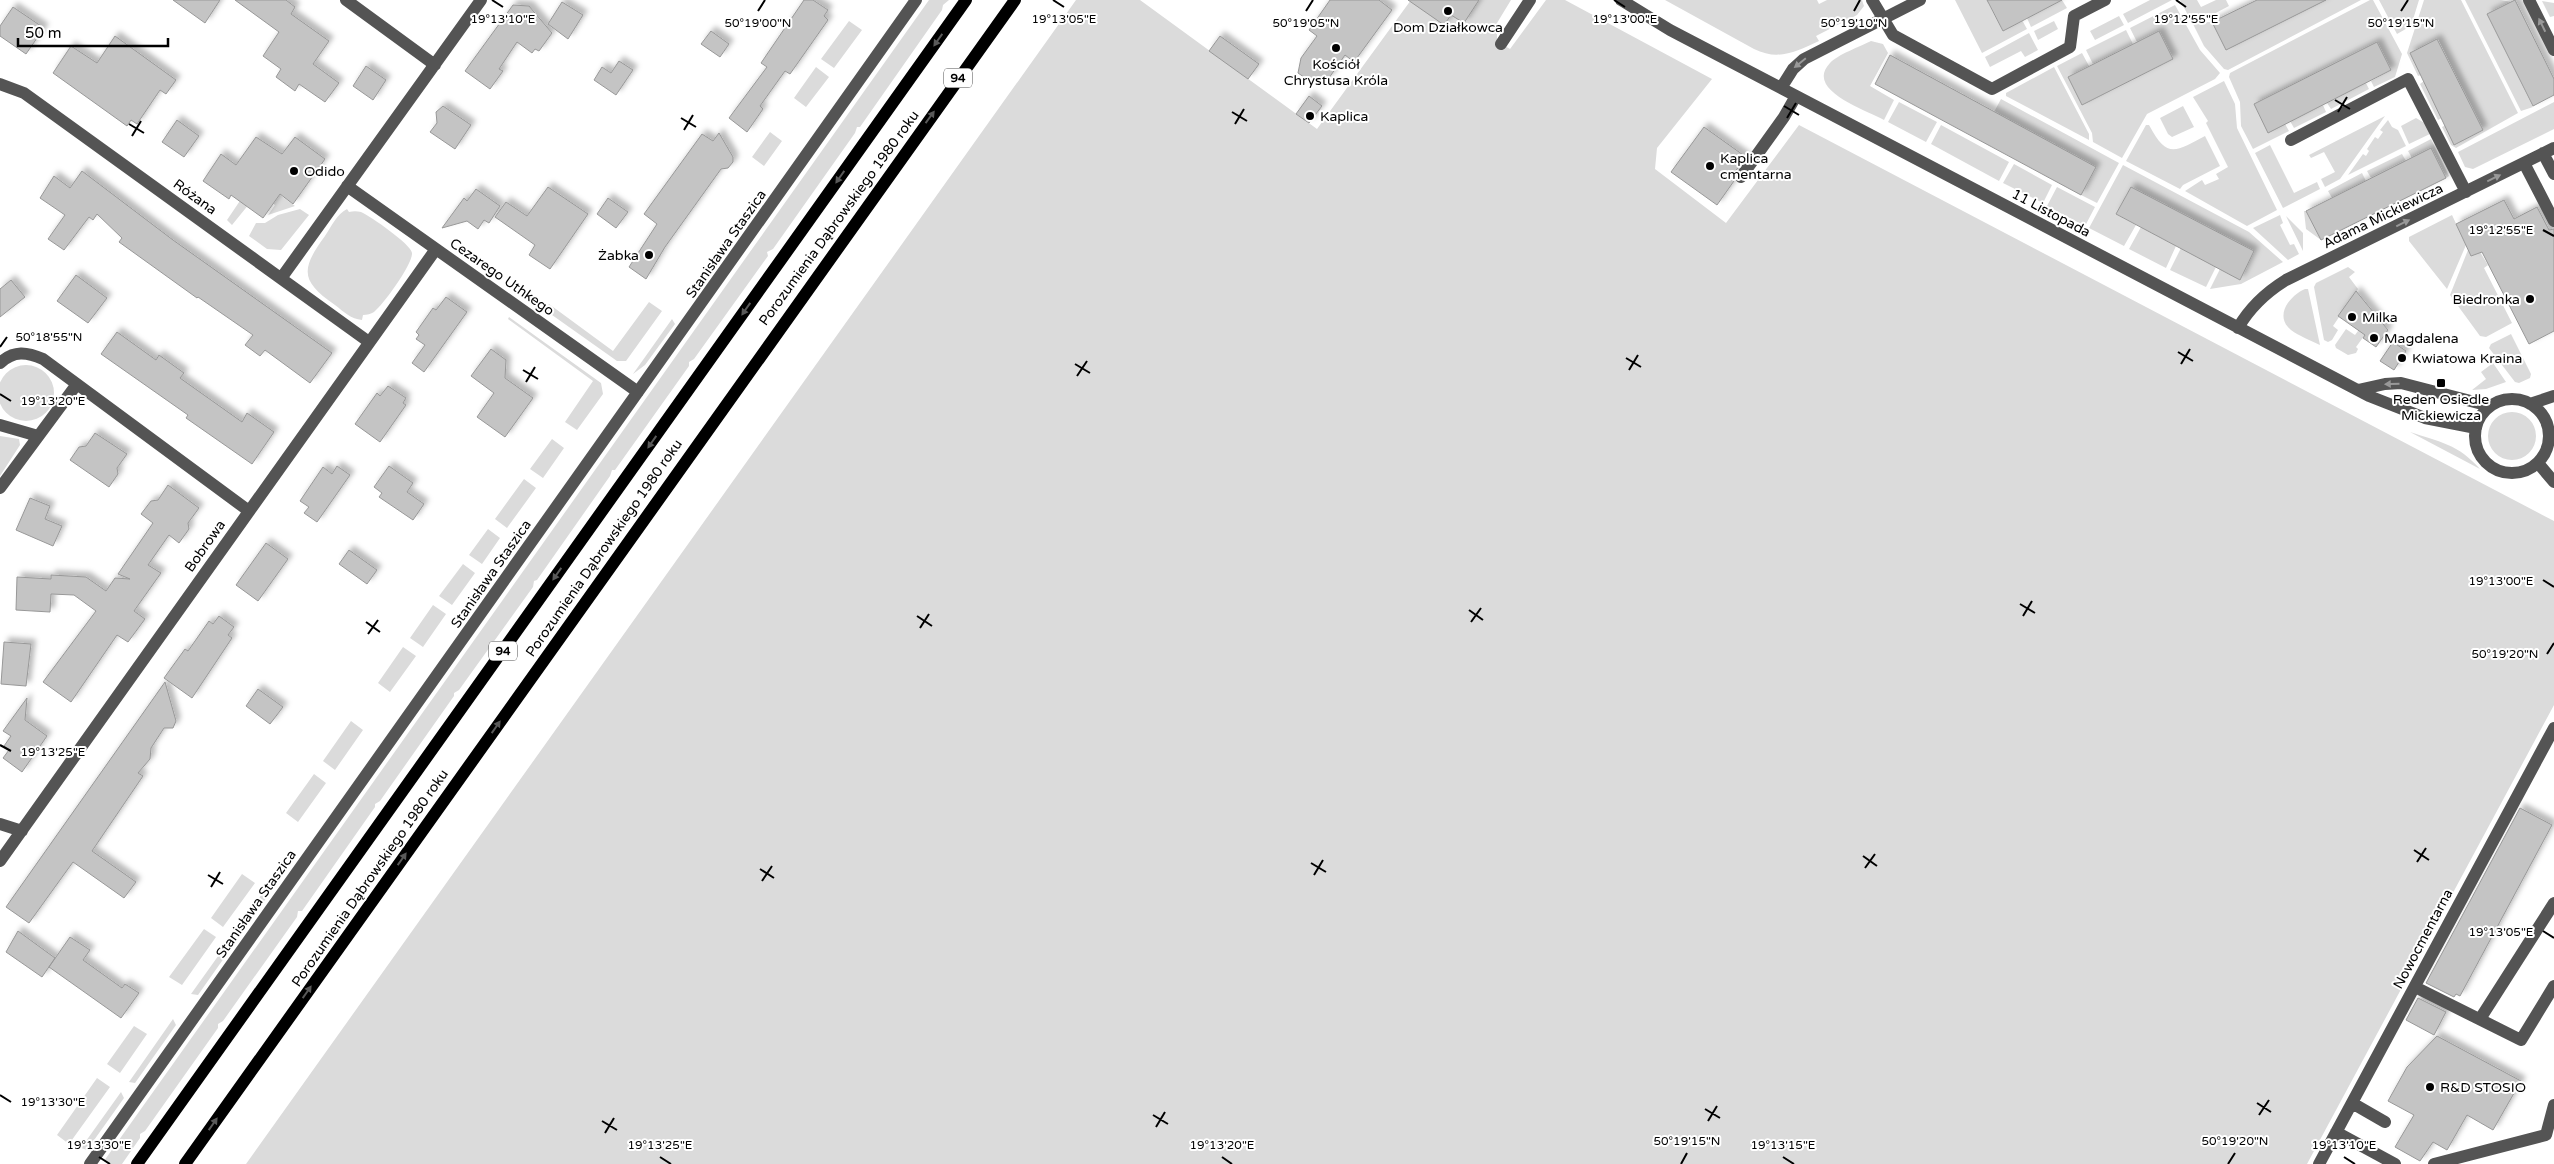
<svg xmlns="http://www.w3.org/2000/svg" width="2554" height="1164" font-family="'Varela Round',sans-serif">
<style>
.green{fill:#dbdbdb}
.building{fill:#c4c4c4;stroke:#989898;filter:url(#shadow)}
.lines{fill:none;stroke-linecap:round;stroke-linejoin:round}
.minor{stroke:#545454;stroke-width:12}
.major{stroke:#000;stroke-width:12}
.oneway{fill:#989898}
.oneway2{fill:#595959}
.ticks{fill:none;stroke:#000;stroke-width:2}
.poi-dot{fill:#000;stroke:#fff;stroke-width:2}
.labels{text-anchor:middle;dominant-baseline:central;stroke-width:4;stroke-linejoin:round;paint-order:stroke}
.shield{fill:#fff;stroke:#4c4c4c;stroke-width:1}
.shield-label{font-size:12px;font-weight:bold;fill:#000}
.poi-label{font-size:14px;fill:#000;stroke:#fff;text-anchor:start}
.street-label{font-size:14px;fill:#000;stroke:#fff}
.ticks-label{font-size:12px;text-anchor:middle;fill:#000;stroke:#fff;stroke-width:4;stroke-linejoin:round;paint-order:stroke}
</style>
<defs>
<filter id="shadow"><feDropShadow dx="4.5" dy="-4.5" stdDeviation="2.5" flood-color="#0004"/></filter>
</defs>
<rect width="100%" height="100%" fill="#fff"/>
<path class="green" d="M929,0H949L943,5L942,10L860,127H857L855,133L773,249L767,252L768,256L694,359L689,362V366L615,470H612L610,476L537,580L534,581L533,587L459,690L454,693V696L380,801L375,804V807L302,911H298L297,917L223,1021L218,1024V1028L145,1131L140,1134V1138L122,1164H108L104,1161Z
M1076,0H1140L1317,129L1411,0H1511L1497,23V41L1510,49L1546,0H1565L1712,79L1657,148L1655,169L1726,223L1799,125L2554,521V705L2307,1164H246Z
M1665,0H1817L1819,4L1827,0H1862L1864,6L1857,15L1816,36L1819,41C1796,52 1778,61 1754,49Z
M1955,0H1993L1988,3L2003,31L2022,20L2027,29L1982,53Z
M2062,0L2067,8L2031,27L2027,18Z
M2150,0H2172L2128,23L2123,14Z
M2180,0H2197L2201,7L2216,0H2226L2229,6L2208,17H2189Z
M2326,0H2361L2228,70L2224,69L2204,46L2192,22H2212Z
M2370,0H2373L2402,54L2395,77L2374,87L2371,81L2391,70L2377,42L2254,104L2268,132L2285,124L2289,131L2253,149L2241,126L2240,102L2229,77L2230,73Z
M2379,0H2419L2411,26L2397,34Z
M2424,0H2461L2518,113L2456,148L2451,145L2442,127L2446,125L2456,144L2483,130L2438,39L2410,53L2421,75L2418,76L2407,53Z
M2465,0H2501L2511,2L2487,14L2533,107L2521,111Z
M2542,1L2554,3V16L2550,17Z
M2175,5L2200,50L2220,73L2215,79L2147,114L2122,158L2093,142L2092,133L2057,66L2082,53L2089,66L2068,77L2082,105L2173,59L2159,31L2137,42L2130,28Z
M2119,16L2124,25L2095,40L2090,31Z
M849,21L862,30L834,68L821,59Z
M2054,21L2058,29L2038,40L2034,31Z
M2126,30L2133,44L2093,64L2086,50Z
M2029,33L2038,50L2025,57L2021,51L1990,67L1985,57Z
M1871,41L1883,44L1888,53L1870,86L1894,100L1884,120C1866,110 1804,90 1830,63C1837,55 1861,46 1871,41Z
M816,67L829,77L806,107L794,98Z
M2054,67L2089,134V140L2006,96V93Z
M2224,81L2235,104L2237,128L2277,210L2247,226L2185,191L2202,180L2205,185L2219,179L2216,174L2228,167L2206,123L2208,121L2193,97Z
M2424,81L2442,118L2438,120L2420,84Z
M2366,83L2369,89L2331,109L2327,103Z
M2001,99L2119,163L2097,203L2081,195L2096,167L2005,118L1990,146L1979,140Z
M1899,102L1937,122L1926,142L1888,122Z
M2554,102V129L2473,169L2465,167L2458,152Z
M2323,105L2326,112L2294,128L2290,121Z
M2183,106L2194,127L2172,137L2168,134L2160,118Z
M2385,116L2340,179L2325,187L2321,179L2335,172L2324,152L2311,158L2309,155Z
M2416,118L2428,125L2432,133L2409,144L2401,126Z
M2388,120L2392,127L2398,130L2406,146L2348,175L2363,154L2366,156L2369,151L2367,149L2375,137L2378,139L2383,132L2380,130Z
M1941,125L2009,162L1999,181L1931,144Z
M2146,125H2149C2167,159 2175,152 2205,136L2220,166L2183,185L2180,189L2126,161Z
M770,132L782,141L764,166L752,157Z
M2431,139L2449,176L2446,178L2431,149L2412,158L2408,151Z
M2270,145L2294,193L2317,182L2320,189L2283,208L2255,153Z
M2402,154L2406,161L2371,178L2367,171Z
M2014,164L2052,185L2043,203L2003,183Z
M2123,165L2249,232L2283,262L2241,284L2210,289L2220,269L2240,280L2254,251L2131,187L2116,214L2136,225L2124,246L2089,228Z
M2362,173L2366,181L2332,198L2328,191Z
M256,177L295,206L268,215L275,205L258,193L232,225L227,220Z
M2057,187L2095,207L2085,226L2047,206Z
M300,209L309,215L281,250L267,249L249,236L256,223H265L278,215Z
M347,209L349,212C353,211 357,211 361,212C370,216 411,244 412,253C413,264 383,305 374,312C371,314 367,315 363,315L362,320C351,319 344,312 335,305C301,281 300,270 325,236C331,227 337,214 347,209Z
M2304,211H2306L2321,240L2306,229Z
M2280,215L2283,223L2280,225L2290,245L2294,244L2299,254L2288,260L2253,228Z
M2452,215L2466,245L2447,289L2409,241V237Z
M2286,216L2303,233V251Z
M2141,227L2176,246L2166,268L2129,249Z
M2181,248L2216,267L2206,287L2170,270Z
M2468,250L2471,256L2480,252L2488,265L2484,268L2512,323L2486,337L2480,336L2450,295Z
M2348,267L2355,272L2349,277L2358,289L2333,326L2338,330L2332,340L2328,342L2324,340L2314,287L2316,283Z
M2305,289H2308L2320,345C2310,340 2299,336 2291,330C2273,315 2291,295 2305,289Z
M649,302L662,311L626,361H617L545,310L549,304L613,351Z
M2372,312L2370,328L2356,347L2358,349L2356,353L2348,355L2336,348L2335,345L2346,329L2355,335Z
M509,317L601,383L603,394L577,430L565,422L593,381L508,319Z
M672,319L675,324L645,365L633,374Z
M2511,334L2531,374L2530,378L2519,383L2515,382L2489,348L2491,344Z
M2493,363L2506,382L2486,389L2472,390L2486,379L2481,372Z
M-2 393a28 28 0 1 1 56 0a28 28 0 1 1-56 0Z
M2488 436a24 24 0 1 1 48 0a24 24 0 1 1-48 0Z
M2410,432C2440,442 2458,444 2480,469Z
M0,436L19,439L20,445L0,476Z
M552,439L564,448L543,478L530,469Z
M524,479L536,488L507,528L495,519Z
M488,529L500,538L482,564L469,555Z
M463,564L475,573L452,605L439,596Z
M433,605L446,614L423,647L410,638Z
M403,647L416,656L390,692L378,683Z
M351,721L363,730L335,770L323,761Z
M314,774L326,783L298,822L286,813Z
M242,874L255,883L223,927L211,918Z
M264,891L267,897L239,936L234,934Z
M204,929L216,937L182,985L169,977Z
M226,945L229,951L198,995L191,994Z
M173,1019L176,1025L135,1083L129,1082Z
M134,1026L147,1034L120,1073L107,1064Z
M97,1078L110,1087L69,1144L57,1135Z
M121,1092L124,1098L87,1150L81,1148Z"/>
<path class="building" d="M173,0H220L205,23Z
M235,0H286L295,7L291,14L329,41L313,64L339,83L325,102L299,84L295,91L276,77L281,69L263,56L279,32Z
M804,0H813L828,10L824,16L828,20L790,74L785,71L760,106L763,109L747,132L729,118L767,67L761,63Z
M1330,0H1379L1392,10L1354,62L1345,55L1329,78L1314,84L1298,73L1301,58L1317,36L1309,30Z
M1408,0H1479L1464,23L1451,15L1444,25Z
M1987,0H2062L2003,31Z
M2257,0H2326L2226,50L2212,22Z
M2515,0L2554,79V95L2533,106L2487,14Z
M562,2L583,15L568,39L548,24Z
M513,5L529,6L552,33L539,51L535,49L532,53L517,42L499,69L503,71L490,89L465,71Z
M13,7L44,28L26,54L0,36V26Z
M711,31L729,44L720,57L701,44Z
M2159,31L2173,59L2082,105L2068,77Z
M115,36L176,80L166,94L160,90L137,124L131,120L127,126L53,73L71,46L97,63Z
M1220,36L1259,64L1248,79L1209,51Z
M2437,39L2483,130L2454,145L2410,53Z
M2377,42L2391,70L2268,133L2254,104Z
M1890,55L2096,167L2081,195L1875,84Z
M619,61L633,70L616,95L594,80L602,67L611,73Z
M366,66L386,80L373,100L353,86Z
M1309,96L1322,106L1309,123L1296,114Z
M443,106L471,125L455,149L430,132L437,123L436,112Z
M177,120L199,136L184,157L162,142Z
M1704,127L1746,157L1734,173V181L1717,205L1671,172Z
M719,133L733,157V162L728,168L721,169L665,247L646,279L629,267L657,224L644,214L702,134L713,141Z
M256,137L282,154L295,137L325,159L293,204L280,194L263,218L231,195L229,199L203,181L221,154L236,165Z
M2431,148L2446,178L2321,240L2306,211Z
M82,171L173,240L332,353L310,383L265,350L260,356L245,345L253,335L198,297L197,298L119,242L122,238L97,214L93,220L89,217L64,250L48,239L65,215L40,198L54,176L70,188Z
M548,187L588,214L550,269L529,255L535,245L495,217L506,202L527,216Z
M2131,187L2254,251L2240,280L2116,214Z
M476,189L500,206L489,223L484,220L478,229L467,221L442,228L464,198L467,201Z
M608,198L628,212L616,228L597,214Z
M2504,200L2514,219L2537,207L2549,230L2554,229V331L2529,344L2482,252L2471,256L2456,224Z
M76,275L107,298L88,323L57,301Z
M11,280L25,297L0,317V289Z
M2356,291L2388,330L2376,347L2363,338L2365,335L2338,316Z
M446,297L467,312L424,372L412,363L425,345L416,339L419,335L416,332L433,308L436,310Z
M117,332L156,360L159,355L184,373L180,378L242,422L247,413L274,432L252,464L186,418L188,415L101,354Z
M2393,342L2406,351L2394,370L2380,361Z
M491,349L506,360L505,378L533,398L505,437L477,417L494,393L471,376Z
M388,386L406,398L403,403L406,405L380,442L355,424L377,393L380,396Z
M95,433L127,454L117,468L118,474L109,487L70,460L79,447L86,446Z
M337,466L350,475L317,522L304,513L309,507L300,501L323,467L332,474Z
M389,466L413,483L407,492L424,504L413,520L379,497L382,493L374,487Z
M168,485L199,508L188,523L189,529L179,543L169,535L148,565L161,573L134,611L145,619L128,642L117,635L71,702L43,682L96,611L74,595L51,594L50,612L16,610L17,577L51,579V575L86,577L106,591L115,578L130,579L118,574L153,523L141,514L151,501L158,500Z
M30,498L50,506L45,519L62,526L53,546L16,530Z
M266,543L288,559L258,601L236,585Z
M349,550L377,570L367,584L339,564Z
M219,616L234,627L228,635L232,638L192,698L164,678L185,649L188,651L209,621L213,624Z
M4,642L31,644L26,686L1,684Z
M165,682L176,721L173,728H164L151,748L150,759L138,773L143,776L92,851L136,882L124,898L73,862L29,923L6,907Z
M258,689L283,707L270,724L246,706Z
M27,698L25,720L47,736L22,772L3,758L9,750L4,746L11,736L3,731Z
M2520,808L2552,825L2460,996L2456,994L2454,997L2426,983Z
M18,931L55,958L42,977L6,952Z
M70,937L90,950L83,960L122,988L125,984L139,993L121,1018L49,967Z
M2418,998L2446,1012L2434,1035L2406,1020Z
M2437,1036L2521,1081L2493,1130L2467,1115L2447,1150L2433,1142L2420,1161L2395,1147L2414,1115L2388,1101L2407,1067Z"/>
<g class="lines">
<path class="minor" d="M346,0L435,65
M1621,0L1670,30L2369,396L2425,418L2476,428
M1872,0L1893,35L1992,89L2070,47L2074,16L2105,0
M2529,0L2554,50
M1501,44L1530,0
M0,84L24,93L369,342
M1781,88L1793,69L1804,59L1920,0
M2291,140L2408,79L2466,192
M2543,153L2554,174
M2524,163L2554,221
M1741,177L1784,117L1796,96
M347,186L638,392
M282,277L481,0
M2238,328C2250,307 2265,293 2286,280L2554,148
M0,363C14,350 27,352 43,359L249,511
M2358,390L2385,384L2401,383L2490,406
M2475 436a37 37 0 1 1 74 0a37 37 0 1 1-74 0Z
M2530,404L2554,396
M0,425L38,436
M2538,463L2554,482
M0,488L77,384
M0,824L22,831
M0,861L436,249
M2415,987L2521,1040L2554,986
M2480,1019L2554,903
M2352,1103L2385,1122
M2336,1132L2395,1164
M90,1164L916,0
M2319,1164L2554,728
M2434,1164L2546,1135L2554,1105"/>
<path class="major" d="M137,1164L966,0
M185,1164L1015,0"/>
</g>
<defs><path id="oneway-solid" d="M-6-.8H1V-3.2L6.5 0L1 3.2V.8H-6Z" transform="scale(1.25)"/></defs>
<g class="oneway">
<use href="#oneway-solid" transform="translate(2542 25) rotate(-116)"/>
<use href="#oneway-solid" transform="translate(1800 63) rotate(141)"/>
<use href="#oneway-solid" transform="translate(2494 178) rotate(-26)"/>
<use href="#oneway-solid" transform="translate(2403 223) rotate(-26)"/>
<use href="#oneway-solid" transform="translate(2392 384) rotate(178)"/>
</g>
<g class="oneway2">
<use href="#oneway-solid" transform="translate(938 40) rotate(125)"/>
<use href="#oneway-solid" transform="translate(930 117) rotate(-54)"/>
<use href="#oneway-solid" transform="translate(840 177) rotate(125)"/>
<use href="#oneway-solid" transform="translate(746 309) rotate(125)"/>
<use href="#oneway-solid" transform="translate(652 442) rotate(125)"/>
<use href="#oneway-solid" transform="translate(557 574) rotate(125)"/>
<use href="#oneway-solid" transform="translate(496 727) rotate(-55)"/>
<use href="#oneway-solid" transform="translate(402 859) rotate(-55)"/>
<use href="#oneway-solid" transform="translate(307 992) rotate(-55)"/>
<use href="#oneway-solid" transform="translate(213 1124) rotate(-55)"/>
</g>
<path class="ticks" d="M492,0L503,7M1053,0L1064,7M1614,0L1625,7M2176,0L2186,7M758,11L765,0M1306,11L1313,0M1854,11L1860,0M2401,11L2408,0M2335,100L2350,109M1784,106L1799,115M1232,112L1247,121M2338,112L2347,97M681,118L696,127M1787,118L1796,103M129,124L144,133M1235,124L1244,109M684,130L693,115M132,136L141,121M2543,230L2554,236M0,347L7,337M2178,352L2193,361M1626,358L1641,367M1075,364L1090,373M2181,364L2190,349M523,370L538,379M1629,370L1638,355M1077,376L1087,361M526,382L535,367M0,394L11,401M2543,580L2554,587M2020,604L2035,613M1469,610L1483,620M917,616L932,626M2023,616L2032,601M366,622L380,632M1471,622L1481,608M920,628L929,614M368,634L378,620M2547,654L2554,643M0,745L11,751M2414,850L2429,860M1863,856L1877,866M2417,862L2426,848M1311,863L1326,872M1865,868L1875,854M760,869L774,878M208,875L223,884M1314,875L1323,860M762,881L772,866M211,887L220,872M2543,931L2554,938M0,1095L11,1102M2257,1103L2271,1112M1705,1109L1720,1118M1153,1115L1168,1124M2259,1115L2269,1100M602,1121L617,1130M1708,1121L1717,1106M1156,1127L1165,1112M605,1133L614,1118M99,1157L110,1164M660,1157L671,1164M1222,1157L1232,1164M1783,1157L1794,1164M2344,1157L2355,1164M1681,1164L1687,1153M2228,1164L2235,1153"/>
<g class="poi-dot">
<circle cx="1448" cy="11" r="5"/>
<circle cx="1336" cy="48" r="5"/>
<circle cx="1310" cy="116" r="5"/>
<circle cx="1710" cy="166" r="5"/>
<circle cx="294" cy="171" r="5"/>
<circle cx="649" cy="255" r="5"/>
<circle cx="2530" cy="299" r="5"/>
<circle cx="2352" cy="317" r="5"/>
<circle cx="2374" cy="338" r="5"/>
<circle cx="2402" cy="358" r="5"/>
<rect x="2436" y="378" width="10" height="10" rx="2.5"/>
<circle cx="2430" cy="1087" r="5"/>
</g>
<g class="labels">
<g class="shield">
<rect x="944" y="68.5" width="28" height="19" rx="4"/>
<rect x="489" y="641.5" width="28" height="19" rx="4"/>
</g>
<g class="shield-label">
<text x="958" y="78">94</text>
<text x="503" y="651">94</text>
</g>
<g class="poi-label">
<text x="1448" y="27" text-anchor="middle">Dom Działkowca</text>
<text x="1336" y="64" text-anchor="middle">Kościół<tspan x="1336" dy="16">Chrystusa Króla</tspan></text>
<text x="1320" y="116">Kaplica</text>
<text x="1720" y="158">Kaplica<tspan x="1720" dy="16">cmentarna</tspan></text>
<text x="304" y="171">Odido</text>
<text x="639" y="255" text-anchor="end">Żabka</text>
<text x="2520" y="299" text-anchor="end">Biedronka</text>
<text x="2362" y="317">Milka</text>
<text x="2384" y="338">Magdalena</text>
<text x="2412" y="358">Kwiatowa Kraina</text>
<text x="2441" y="399" text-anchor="middle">Reden Osiedle<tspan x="2441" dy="16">Mickiewicza</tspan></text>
<text x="2440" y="1087">R&amp;D STOSIO</text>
</g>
<g class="street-label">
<text transform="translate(195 197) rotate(36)">Różana</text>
<text transform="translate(2051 213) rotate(28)">11 Listopada</text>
<text transform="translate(2383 216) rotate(-26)">Adama Mickiewicza</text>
<text transform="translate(839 218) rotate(-54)">Porozumienia Dąbrowskiego 1980 roku</text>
<text transform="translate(726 244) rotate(-55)">Stanisława Staszica</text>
<text transform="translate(502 277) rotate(35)">Cezarego Uthkego</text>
<text transform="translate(205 546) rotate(-55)">Bobrowa</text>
<text transform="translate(604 548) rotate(-55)">Porozumienia Dąbrowskiego 1980 roku</text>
<text transform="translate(491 574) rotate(-55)">Stanisława Staszica</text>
<text transform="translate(370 878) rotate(-55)">Porozumienia Dąbrowskiego 1980 roku</text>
<text transform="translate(256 904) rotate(-55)">Stanisława Staszica</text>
<text transform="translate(2423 939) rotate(-62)">Nowocmentarna</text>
</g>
</g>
<g class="ticks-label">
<text x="1064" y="23">19°13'05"E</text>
<text x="2186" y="23">19°12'55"E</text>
<text x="503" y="23">19°13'10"E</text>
<text x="1625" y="23">19°13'00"E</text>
<text x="758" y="27">50°19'00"N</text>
<text x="1306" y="27">50°19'05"N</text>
<text x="1854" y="27">50°19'10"N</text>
<text x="2401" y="27">50°19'15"N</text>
<text x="2501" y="234">19°12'55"E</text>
<text x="49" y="341">50°18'55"N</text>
<text x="53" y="405">19°13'20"E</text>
<text x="2501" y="585">19°13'00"E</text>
<text x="2505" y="658">50°19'20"N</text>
<text x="53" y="756">19°13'25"E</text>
<text x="2501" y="936">19°13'05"E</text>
<text x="53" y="1106">19°13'30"E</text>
<text x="1687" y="1145">50°19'15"N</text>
<text x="2235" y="1145">50°19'20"N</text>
<text x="99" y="1149">19°13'30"E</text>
<text x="660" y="1149">19°13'25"E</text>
<text x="1222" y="1149">19°13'20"E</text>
<text x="1783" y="1149">19°13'15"E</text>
<text x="2344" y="1149">19°13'10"E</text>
</g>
<path d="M18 38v8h150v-8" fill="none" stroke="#000000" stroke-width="2.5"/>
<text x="25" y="38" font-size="15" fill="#000000" stroke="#ffffff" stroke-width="4" paint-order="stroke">50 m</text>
</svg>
